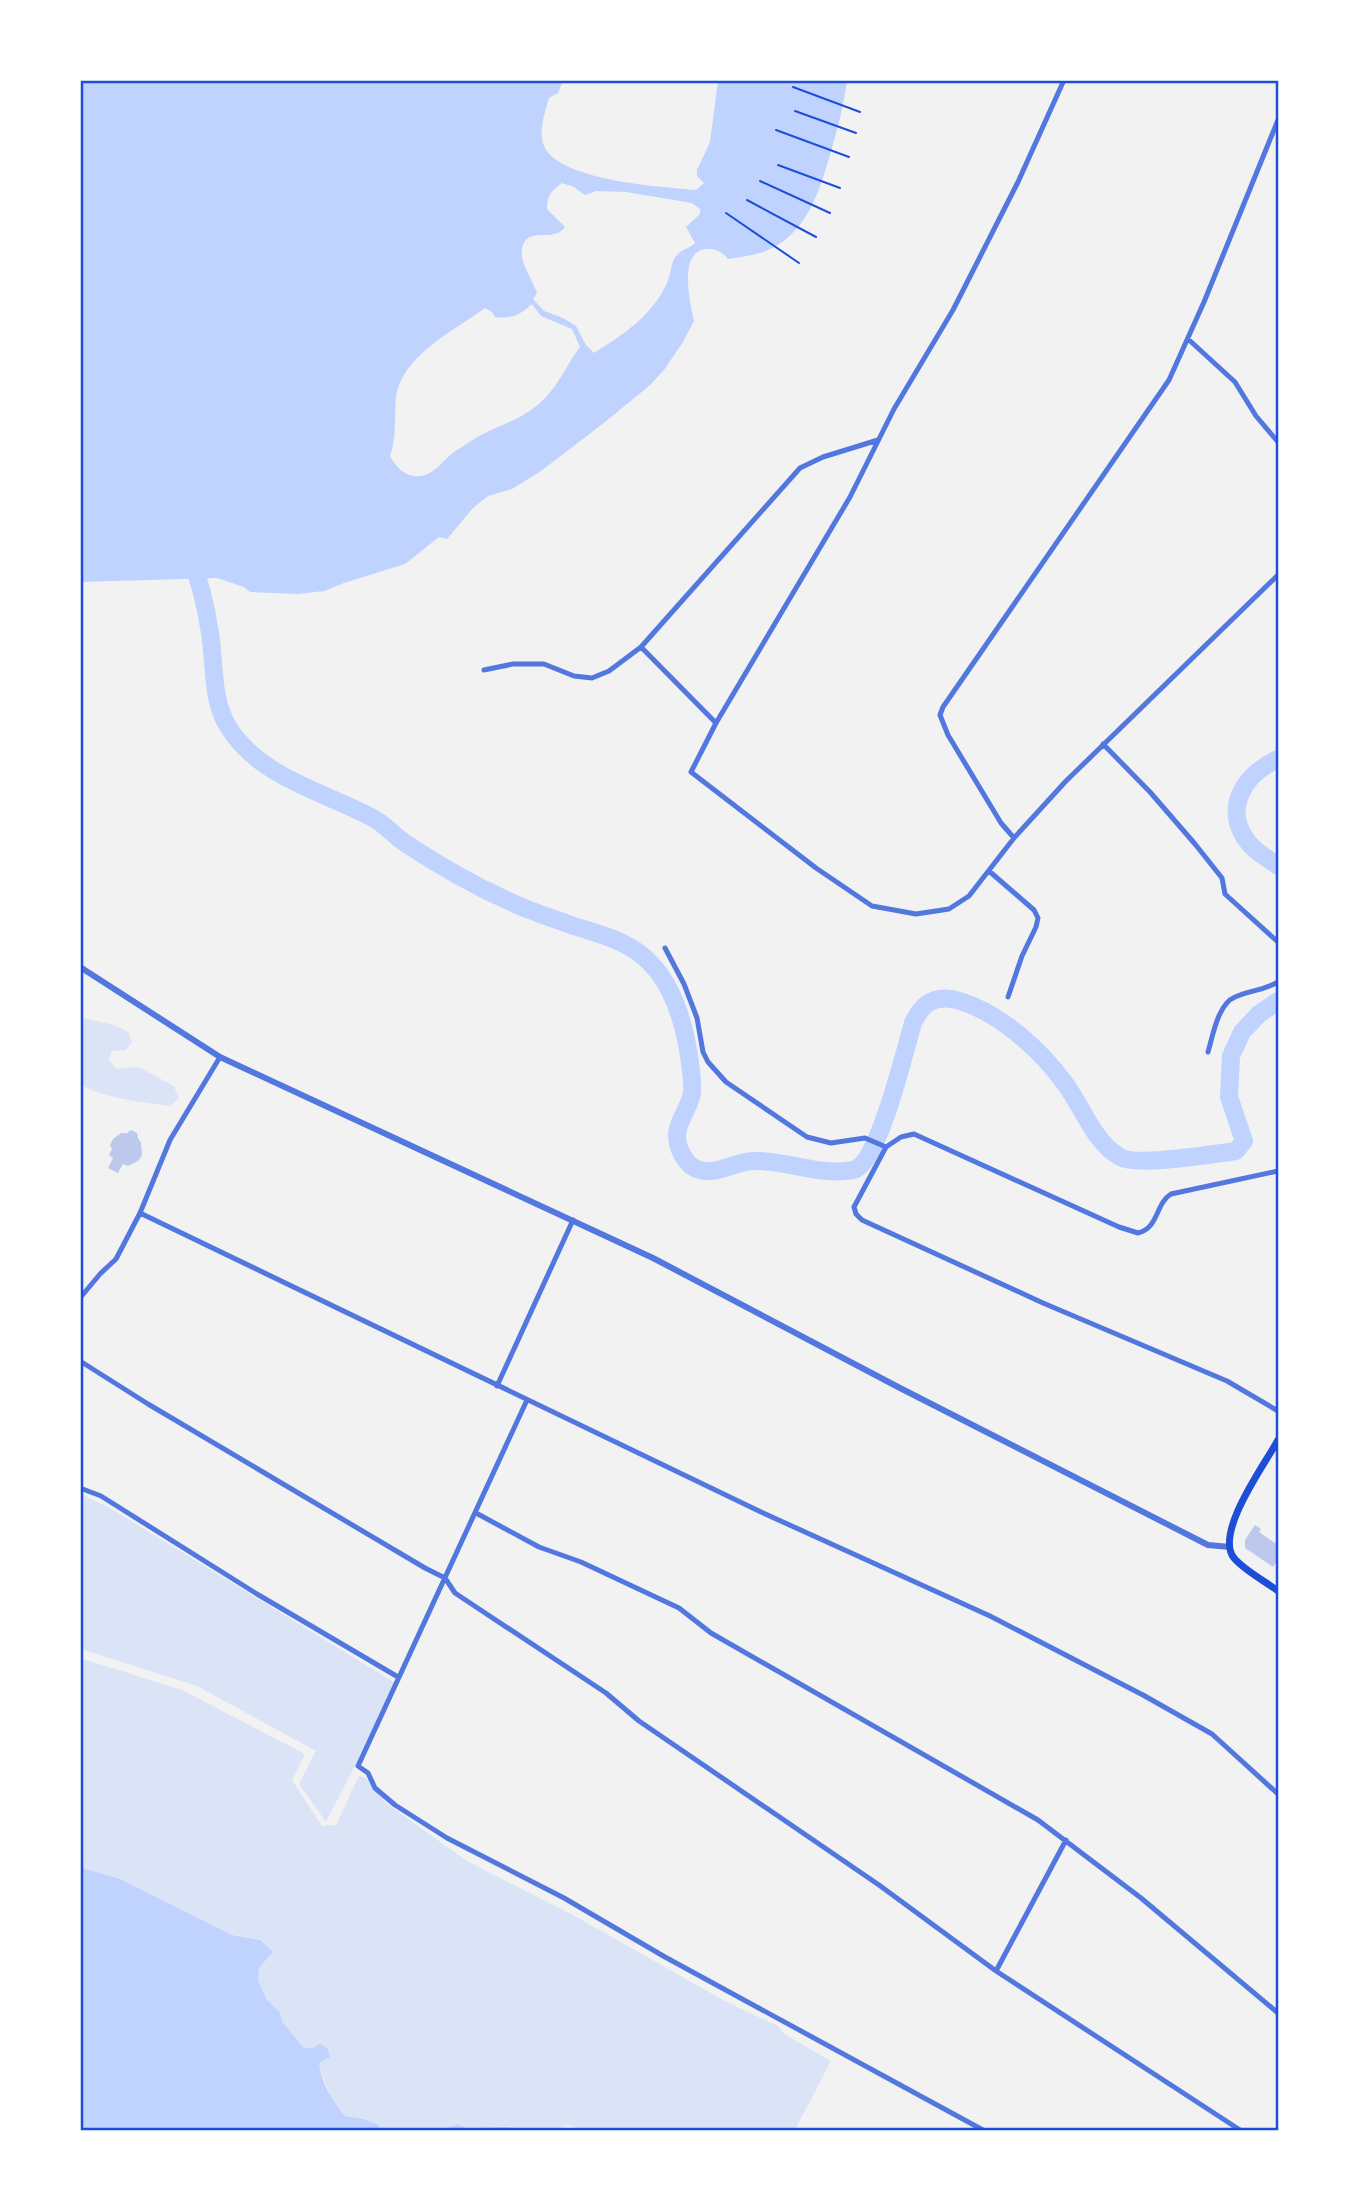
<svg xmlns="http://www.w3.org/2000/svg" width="1359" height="2211" font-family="'Fira Sans Condensed',sans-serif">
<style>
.green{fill:#dbe4f7}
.water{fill:#bfd3fe;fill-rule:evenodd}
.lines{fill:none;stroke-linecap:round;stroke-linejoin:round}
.river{stroke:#bfd3fe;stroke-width:18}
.building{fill:#bdc9ec}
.path{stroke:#1d4ed8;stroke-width:2}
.minor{stroke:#5277de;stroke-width:5}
.tertiary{stroke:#5277de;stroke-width:6}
.secondary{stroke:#1d4ed8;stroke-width:7}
.neatline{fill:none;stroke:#1d4ed8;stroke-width:2.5}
</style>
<rect width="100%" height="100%" fill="#f2f2f2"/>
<path class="green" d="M84,1018L114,1025L128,1032L132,1042L126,1050L112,1051L109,1060L116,1069L138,1067L174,1086L179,1099L169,1106C144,1102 100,1098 81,1084V1019Z
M81,1494L110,1508L397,1684L326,1822L299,1784L316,1751L197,1686L81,1649Z
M80,1658L182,1690L305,1754L292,1780L322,1826L336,1825L359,1776L366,1778L386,1803L467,1861L573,1915L725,2001L778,2026L784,2034L831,2061L795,2130H583L568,2125L555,2130H524L507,2127L466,2128L457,2124L443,2130H380L379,2125L364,2119L345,2116L332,2100L312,2048H304L283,2023L279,2011L267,2000L258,1980L259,1968L273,1952L262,1940L232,1935L120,1879L81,1867Z"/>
<path class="water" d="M80,81H563L558,93L549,98C545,112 538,132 544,146C559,181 662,187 696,190L704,183L697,176V170L710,142L718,81H847C844,103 839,123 833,144C822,183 810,231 770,249C757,255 742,257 728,259C723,253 717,249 709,249C677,248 690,302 694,321L683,342L664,370L649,386L605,422L541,471L512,489L488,496L473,508L447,539L439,537L405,564L344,583L324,591L298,594L250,592L244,587L217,578L81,582ZM562,183L574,187L585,195L596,191L626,192L692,203L700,209V214L686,227L695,243C690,248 682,249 677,255C670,262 672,272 668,280C655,314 623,335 594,353L586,345L576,326L563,318L544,311L533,299L537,293C534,285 522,262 522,257C520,221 553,245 565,227L547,209C547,196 551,191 562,183ZM532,304L541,316L572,329L580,347C567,364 559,385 543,400C527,416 507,423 487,432C476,437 465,445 454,452C443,460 434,475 420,476C406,478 396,467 390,456C397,437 394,417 396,397C402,355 454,331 485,308L492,312L495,317C512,319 520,315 532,304Z
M80,1867L120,1879L232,1935L261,1940L273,1952L259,1968L258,1980L267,2000L279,2011L283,2023L304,2048H312L320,2044L327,2048L330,2057L319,2063C321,2082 333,2102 345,2116L364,2119L379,2125L380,2130H81Z
M457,2124L466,2128L507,2127L524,2130H443Z"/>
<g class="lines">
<path class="river" d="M190,556C200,581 206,606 210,633C215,664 211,700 229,728C261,778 322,791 371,817C384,823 393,835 405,843C441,867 482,890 522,907C539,914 557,920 574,926C599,934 625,940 645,958C674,983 685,1026 690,1062C691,1072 693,1083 692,1093C688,1114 670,1127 680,1150C682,1155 686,1161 690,1165C711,1181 732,1161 754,1161C785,1160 814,1174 845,1171C849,1170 853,1171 856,1169C880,1157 905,1050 913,1023C923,1001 937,994 960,1001C1000,1013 1042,1051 1066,1085C1083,1108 1094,1142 1120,1157C1137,1167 1213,1154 1236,1151L1244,1141L1229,1097L1231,1056L1242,1032L1259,1014L1278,1001
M1278,759C1244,774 1222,809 1248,842C1255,852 1269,859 1278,866"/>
</g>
<path class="building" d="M131,1130L137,1133L138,1138L141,1143L142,1155L138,1161L128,1166L123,1164L118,1173L108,1168L113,1158L109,1155L112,1149L110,1145L113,1139L121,1133H127Z
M1255,1525L1261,1529L1259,1532L1278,1545V1559L1273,1567L1245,1548V1540Z"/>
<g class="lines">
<path class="path" d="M793,87L860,112
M795,111L856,133
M776,130L849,157
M778,165L840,188
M760,181L830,213
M747,200L816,237
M726,213L799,263"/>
<path class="minor" d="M1064,80L1018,182L953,310L894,409L850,497L716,723L691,772L816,868L872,906L916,914L949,909L969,896L1014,838L1066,781L1278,575
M1188,339L1235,382L1256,416L1278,442
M641,647L716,723
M484,670L513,664H544L574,676L592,678L609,671L641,647L800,468L823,457L878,440
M1103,744L1150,792L1195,844L1222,878L1225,894L1278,942
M1014,838L1001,823L948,735L940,715L943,707L1169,380L1204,302L1278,120
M989,871L1034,910L1038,918L1036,927L1022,956L1008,997
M665,948L684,984L697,1018L703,1052L708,1062L726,1082L807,1137L831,1143L865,1138L886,1147
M1208,1052C1213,1035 1218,1004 1235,997C1251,990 1262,991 1278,982
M1278,1171L1171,1194C1155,1204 1159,1228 1138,1233L1119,1227L914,1134L901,1137L886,1147L854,1207L856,1214L862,1220L1043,1303L1227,1381L1278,1411
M140,1213L761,1512L990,1616L1143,1695L1212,1734L1278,1794
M80,1298L100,1274L116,1259L140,1213L170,1140L220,1057
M80,1361L148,1404L425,1568L445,1578L455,1593L606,1693L639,1721L879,1885L996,1971L1240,2130
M497,1386L573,1220
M527,1400L358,1766L368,1773L375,1788L395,1805L447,1838L564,1898L665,1957L983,2130
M80,1488L101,1496L257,1594L398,1677
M476,1513L539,1547L581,1562L679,1608L711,1633L1038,1820L1141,1898L1278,2013
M996,1971L1066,1840"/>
<path class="tertiary" d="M80,967L220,1057L653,1258L900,1388L1208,1545L1230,1547"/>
<path class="secondary" d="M1278,1440C1265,1464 1214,1533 1234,1558C1245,1571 1265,1581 1278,1591"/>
</g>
<rect width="1359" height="2211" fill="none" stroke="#ffffff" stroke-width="164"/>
<rect x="82" y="82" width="1195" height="2047" class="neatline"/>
</svg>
